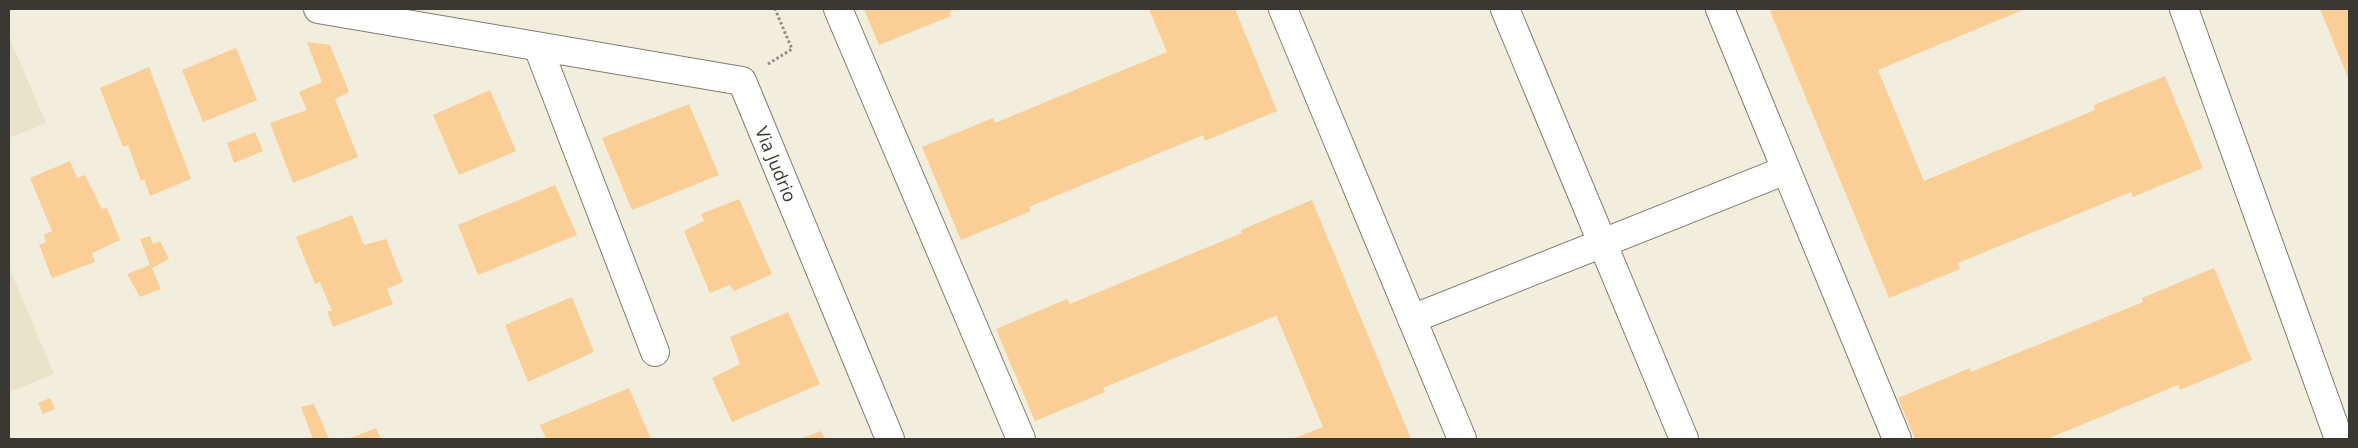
<svg xmlns="http://www.w3.org/2000/svg" width="2358" height="448" font-family="'Open Sans',sans-serif">
<style>
.built{fill:#e8e3cb}
.building{fill:#face94}
.lines{fill:none;stroke-linecap:round;stroke-linejoin:round}
.minor-casing{stroke:#807d6e;stroke-width:30}
.path{stroke:#8f8c81;stroke-width:3;stroke-dasharray:2.5 2.5;stroke-linecap:butt}
.minor{stroke:#fff;stroke-width:28}
.labels{text-anchor:middle;dominant-baseline:central;stroke-width:5;stroke-linejoin:round;paint-order:stroke}
.street-label{font-size:18px;fill:#3a3832;stroke:#fff}
</style>
<rect width="100%" height="100%" fill="#f1eedd"/>
<path class="built" d="M9,37L46,123L9,138Z
M9,267L54,374L9,392Z"/>
<path class="building" d="M864,9H958L949,12L951,16L879,45Z
M1149,9H1235L1277,111L1205,141L1203,135L1029,207L1031,211L961,240L922,147L993,118L995,123L1167,52Z
M1776,9H2025L1878,70L1924,181L2095,110L2094,105L2165,76L2203,168L2133,197L2131,192L1958,263L1960,269L1889,298L1770,11Z
M2320,9H2349V80Z
M307,42L330,45L349,92L335,99L358,157L293,183L270,123L307,110L299,92L322,82Z
M236,48L257,100L203,122L182,70Z
M149,67L191,179L150,196L144,179L141,181L128,145L123,147L100,88Z
M490,90L516,151L459,175L433,115Z
M689,104L719,175L632,210L602,138Z
M255,132L263,151L234,163L227,143Z
M70,161L77,178L85,175L102,209L107,208L120,240L92,253L95,262L52,278L39,245L46,242L44,235L52,231L30,178Z
M555,185L577,235L478,275L458,225Z
M739,199L772,274L734,291L730,285L710,293L684,231L704,221L701,214Z
M1312,200L1411,439H1292L1323,427L1277,317L1278,315L1103,388L1105,392L1035,421L996,329L1067,299L1070,304L1242,233L1241,230Z
M352,215L364,245L386,239L403,282L387,289L393,304L333,327L327,311H332L320,282L315,284L296,237Z
M150,236L153,244L160,241L169,259L152,268L161,289L140,297L127,274L150,265L140,239Z
M2214,268L2252,360L2180,390L2178,385L2047,439H1915L1898,398L1970,368L1971,372L2143,302L2142,298Z
M572,297L594,352L528,382L505,325Z
M788,312L820,384L732,422L712,378L740,364L730,337Z
M629,388L651,439H546L540,425Z
M50,398L55,409L43,414L38,403Z
M314,404L329,439H313L301,407Z
M376,428L381,439H348Z
M821,431L825,439H800Z"/>
<g class="lines">
<defs>
<g id="minor">
<path id="s1" d="M318,9L742,81L890,439"/>
<path d="M838,9L1021,439"/>
<path d="M1283,9L1462,439"/>
<path d="M1505,9L1684,439"/>
<path d="M1720,9L1897,439"/>
<path d="M2184,9L2339,439"/>
<path d="M538,47L655,352"/>
<path d="M1412,319L1786,170"/>
</g>
</defs>
<use href="#minor" class="minor-casing"/>
<path class="path" d="M768,64L792,49L775,9"/>
<use href="#minor" class="minor"/>
</g>
<g class="labels">
<g class="street-label">
<text stroke="none"><textPath href="#s1" startOffset="520">Via Judrio</textPath></text>
</g>
</g>
<rect width="2358" height="448" fill="none" stroke="#3a3832" stroke-width="20"/>
</svg>
